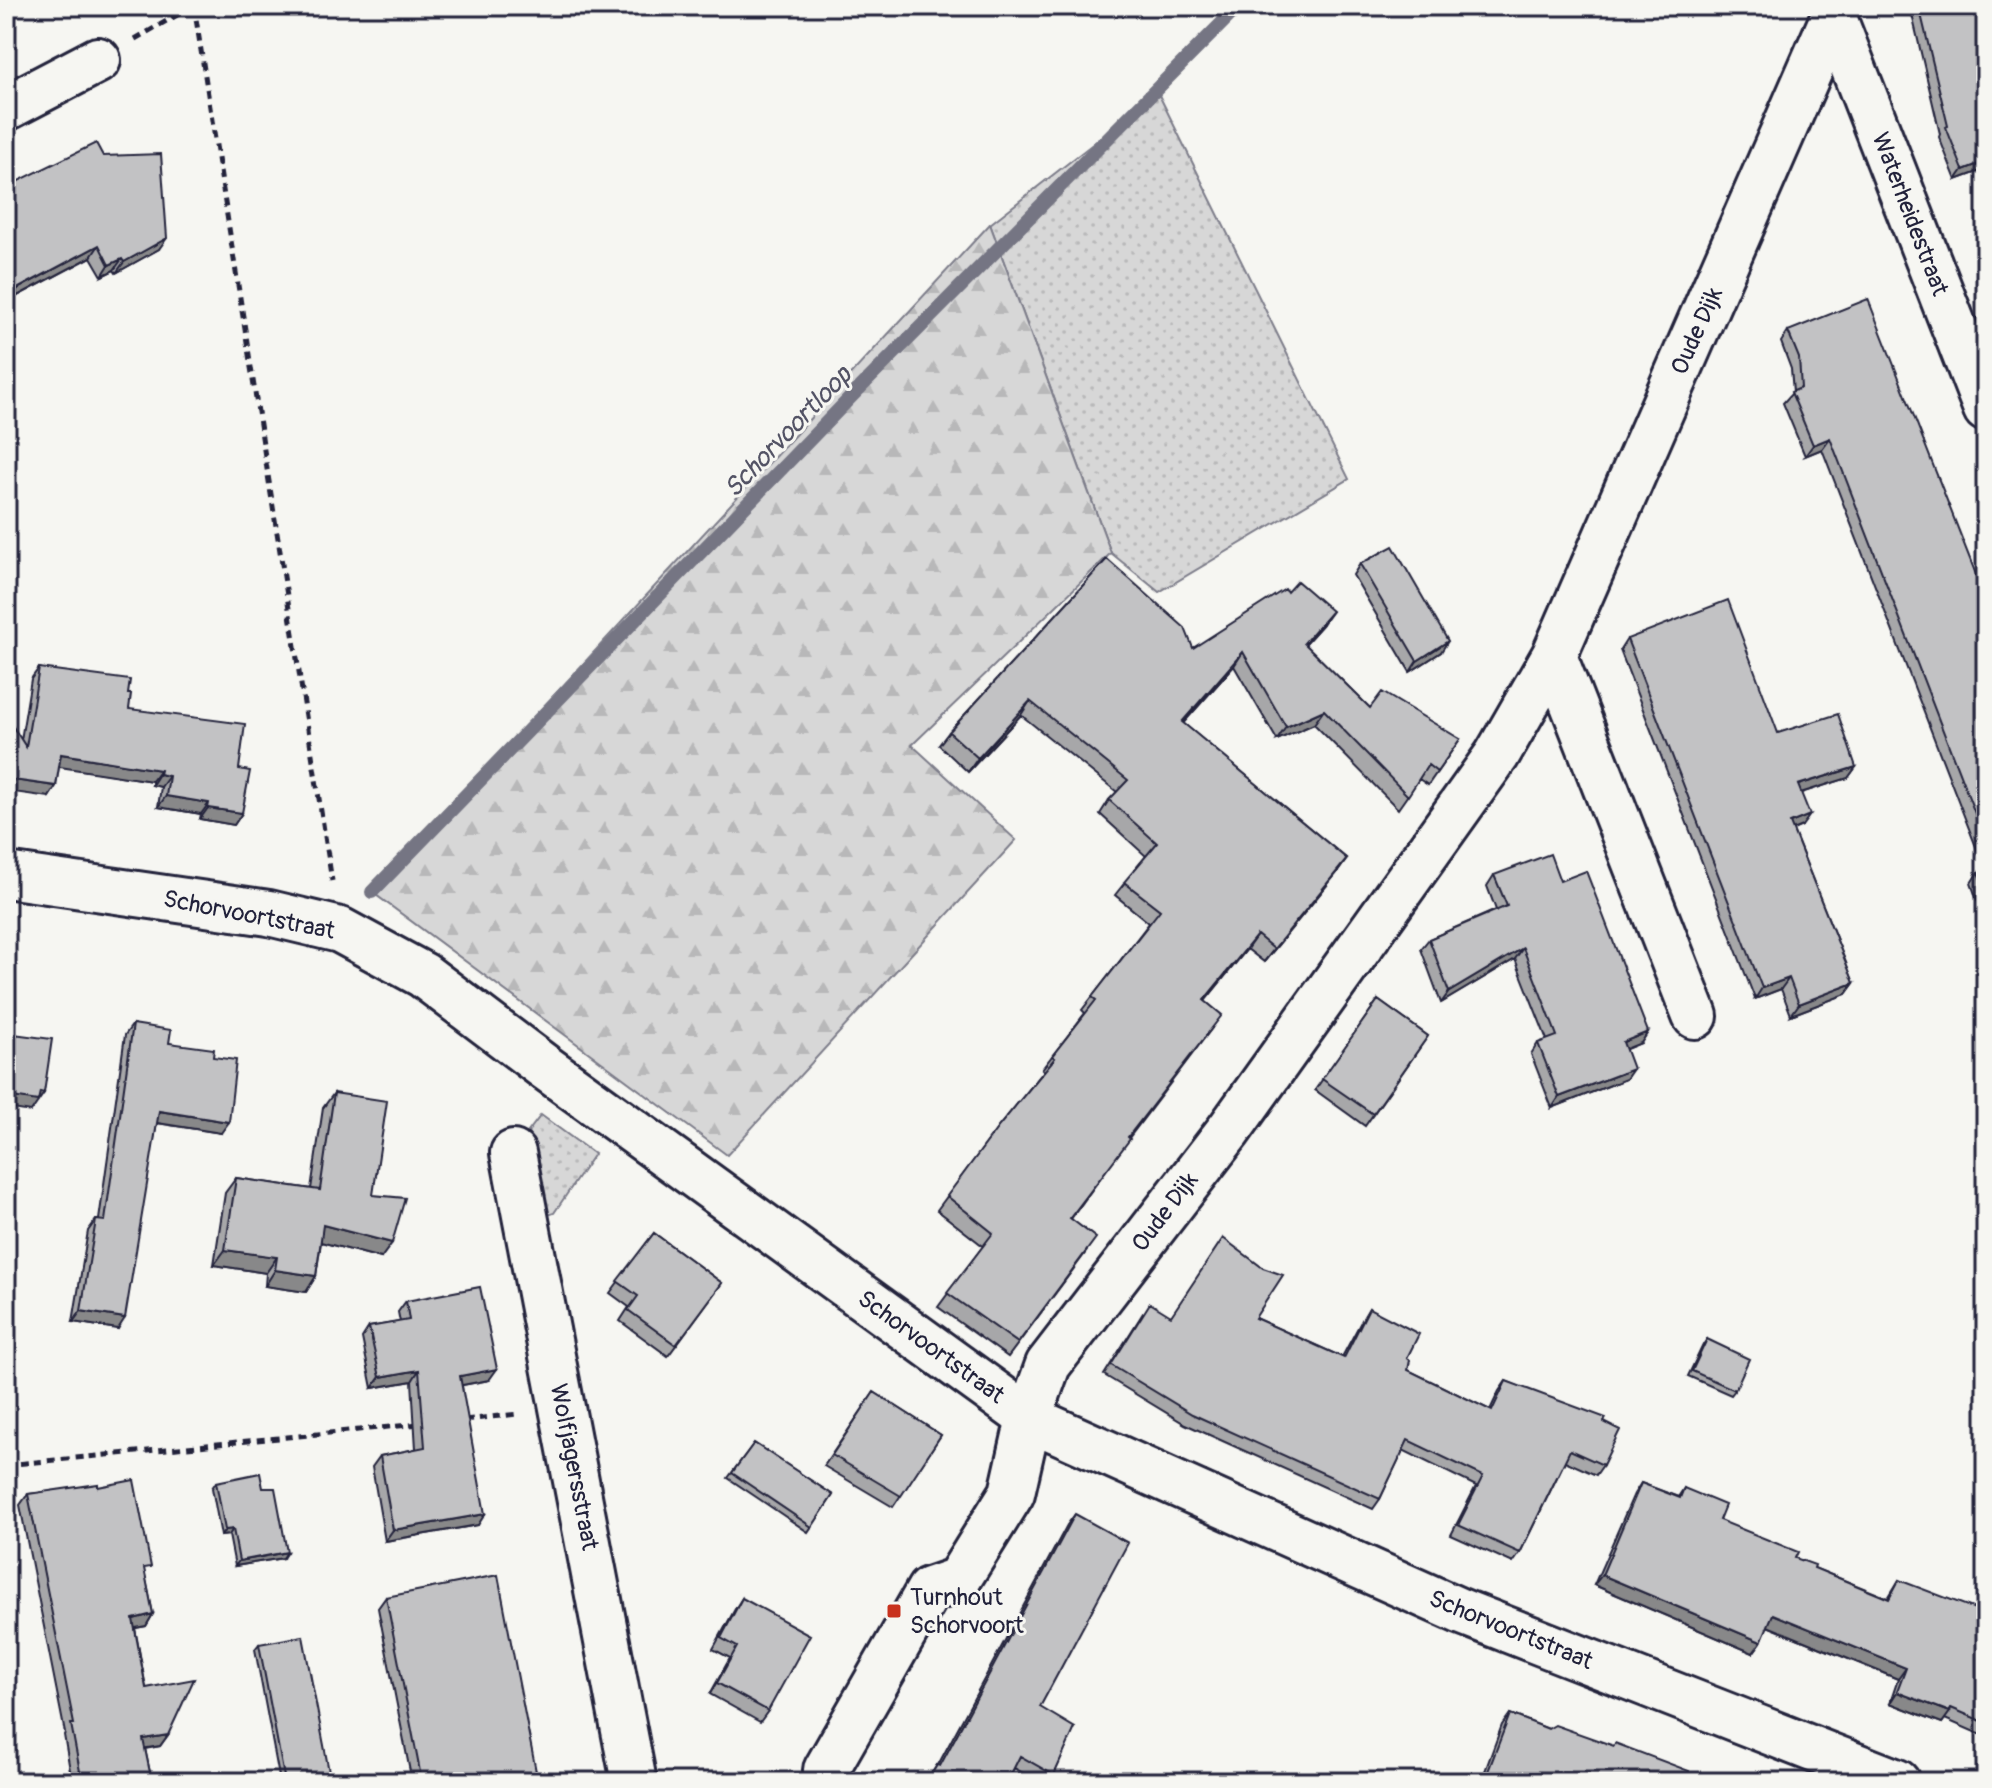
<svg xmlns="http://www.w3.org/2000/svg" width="1992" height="1788" font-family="Pangolin,sans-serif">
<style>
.grass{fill:url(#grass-dots);stroke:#7c7c89;stroke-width:2}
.forest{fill:url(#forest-firs);stroke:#7c7c89;stroke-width:2}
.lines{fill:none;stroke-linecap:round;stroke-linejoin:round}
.stream{stroke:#757583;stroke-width:14}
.minor-casing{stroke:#22223b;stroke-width:50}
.path{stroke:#22223b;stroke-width:5;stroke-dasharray:8 6;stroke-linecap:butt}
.minor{stroke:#f6f6f2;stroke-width:44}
.wall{fill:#a7a7a9;stroke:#22223b;stroke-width:2}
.shaded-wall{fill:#888889;stroke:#22223b;stroke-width:2}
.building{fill:#c2c2c4;stroke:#22223b;stroke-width:2}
.poi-dot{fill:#c8321e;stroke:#f6f6f2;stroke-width:3}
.labels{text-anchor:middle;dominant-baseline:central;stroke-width:6;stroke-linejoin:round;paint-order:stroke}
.street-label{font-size:24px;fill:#22223b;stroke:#f6f6f2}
.poi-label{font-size:24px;fill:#22223b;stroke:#f6f6f2;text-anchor:start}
.water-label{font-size:26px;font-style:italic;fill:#535365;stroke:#f6f6f2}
</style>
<defs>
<pattern id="grass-dots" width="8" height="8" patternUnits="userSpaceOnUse" patternTransform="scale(2)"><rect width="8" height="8" fill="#d7d7d7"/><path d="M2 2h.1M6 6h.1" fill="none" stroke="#b8b8b9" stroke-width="1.8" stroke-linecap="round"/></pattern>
<pattern id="forest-firs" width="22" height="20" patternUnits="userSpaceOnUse" patternTransform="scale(2)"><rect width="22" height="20" fill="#d7d7d7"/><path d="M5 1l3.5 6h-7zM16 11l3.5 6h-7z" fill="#b8b8b9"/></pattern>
</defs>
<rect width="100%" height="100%" fill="#f6f6f2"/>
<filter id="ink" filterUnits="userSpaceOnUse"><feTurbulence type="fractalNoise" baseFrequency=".0125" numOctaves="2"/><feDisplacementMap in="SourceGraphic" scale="16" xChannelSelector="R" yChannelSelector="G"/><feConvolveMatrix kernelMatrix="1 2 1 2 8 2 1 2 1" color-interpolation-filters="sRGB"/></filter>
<g filter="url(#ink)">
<path class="grass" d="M1158,93L1349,479L1159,592L1111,553L990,224Z
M541,1115L594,1154L554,1213L548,1215L528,1132Z"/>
<path class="forest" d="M990,224L1111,553L912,745L1016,840L727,1155L372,892Z"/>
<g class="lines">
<path class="stream" d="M372,892L850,398L1239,6"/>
<defs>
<path id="minor" d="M1834,18L1986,409
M6,108L98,60
M1554,656L1695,1016
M6,875L269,913L340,930L423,975L542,1065L1029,1418L1460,1611L1897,1782
M513,1153L634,1782
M829,1782L826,1770L929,1590L958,1580L1012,1493L1029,1418L1048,1365L1229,1130L1497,755L1554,656L1838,6"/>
</defs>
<use href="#minor" class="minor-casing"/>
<path class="path" d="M194,6L332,881
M135,39L193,6
M465,1420L518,1414
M6,1465L419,1424"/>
<use href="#minor" class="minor"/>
</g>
<path class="wall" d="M1910,6H1986V169L1956,180L1939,137L1940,134Z
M103,156L159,249L116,273L114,270L102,276L91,257L6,302V187Z
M1788,331L1986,600V925L1971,883L1978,872L1985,870L1822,449L1805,456L1783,403L1793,392L1791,369L1781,342Z
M1107,559L1193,648L1322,625L1305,644L1370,708L1460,739L1428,785L1419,779L1398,809L1314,724L1277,740L1234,666L1183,723L1347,859L1337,873L1264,962L1247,949L1205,1001L1212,1028L1129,1138L1071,1219L1087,1251L1008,1357L938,1307L983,1246L937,1210L999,1126L1044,1071L1042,1069L1052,1056L1085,1013L1082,1010L1092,997L1149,923L1115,895L1146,856L1100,814L1109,800L1117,792L1021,715L968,772L939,745L949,732Z
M1360,564L1441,652L1410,672L1353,575Z
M1627,639L1778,733L1856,767L1848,778L1801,793L1802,826L1793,830L1854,983L1846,994L1791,1015L1781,989L1755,999L1620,650Z
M39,668L128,694L129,709L239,769L242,813L234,825L200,819L201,814L158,807L161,787L152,785V781L59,766L56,786L49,797L21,740L31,679Z
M1494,875L1560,881L1648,1032L1641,1043L1626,1049V1079L1552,1108L1531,1054L1538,1043L1547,1040L1515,959L1441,1003L1421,949L1429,939L1496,910L1487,886Z
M1378,1000L1428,1036L1365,1126L1315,1090Z
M133,1024L169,1043L213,1057L221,1133L157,1123L118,1329L73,1322L88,1231L96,1220H99L125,1035Z
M334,1093L373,1195L381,1258L321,1242L316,1276L306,1292L265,1286L266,1273L214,1265L225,1193L236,1178L311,1189L323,1108Z
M1986,1112V1145L1978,1123Z
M654,1233L722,1283L668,1356L620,1321L629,1307L610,1293Z
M406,1301L489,1380L462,1385L478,1525L385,1541L372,1467L380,1456L416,1449L412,1381L372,1388L362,1338L369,1327L400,1322L398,1312Z
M1369,1308L1407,1358L1408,1370L1490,1410L1499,1391L1506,1381L1604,1422L1603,1465L1596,1475L1565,1461L1520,1553L1513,1563L1451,1535L1476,1486L1403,1450L1380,1499L1373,1509L1185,1424L1104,1375L1143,1313L1171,1316L1255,1318L1342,1357L1363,1318Z
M1707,1339L1735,1390L1731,1395L1688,1376L1703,1345Z
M874,1392L941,1435L893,1507L824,1466Z
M754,1443L833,1495L808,1532L728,1478Z
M216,1482L263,1488L283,1558L235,1566L229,1535L221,1536L212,1488Z
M1641,1483L1678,1497L1684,1488L1719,1520L1814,1568L1888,1598L1899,1580L1977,1640L1986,1643V1737L1945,1719L1942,1723L1890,1703L1898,1679L1767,1626L1761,1642L1753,1653L1594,1585L1634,1494Z
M98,1487L145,1575L153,1614L146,1626L135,1628L146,1688L168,1735L160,1746L145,1749L152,1782H72L64,1735L65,1733L20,1505L28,1494Z
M1075,1514L1040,1707L1054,1775L1048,1782H1039L1014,1768L1007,1782H926L937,1765H938L1067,1525Z
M386,1597L538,1782H412L378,1608Z
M742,1598L768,1711L760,1722L710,1694L730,1658L713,1649L735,1609Z
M259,1644L331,1782H280L255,1649Z
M1510,1714L1685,1782H1481L1502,1725Z"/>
<path class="shaded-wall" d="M9,6H16L13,11L6,15V8Z
M1986,161V169L1956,180L1963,170Z
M167,238L159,249L116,273L124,262Z
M99,245L91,257L6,302V295Z
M122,259L114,270L102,276L109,265Z
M1830,438L1822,449L1805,456L1813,445Z
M1332,611L1322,625L1294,656L1304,643Z
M1448,641L1441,652L1410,672L1417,661Z
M1243,652L1234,666L1172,736L1182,722Z
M1030,701L1021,715L968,772L978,758Z
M1324,710L1314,724L1277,740L1286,727Z
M61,754L160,770L152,781L53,766Z
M1856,767L1848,778L1791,796L1798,785Z
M159,774L169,776L161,787L152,785Z
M6,779L56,786L49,797L6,791Z
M166,796L209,803L201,814L158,807Z
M208,808L242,813L234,825L200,819Z
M1810,815L1802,826L1782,834L1790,823Z
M1347,859L1337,873L1264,962L1274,949Z
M1257,935L1247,949L1194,1014L1204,1000Z
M1523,948L1515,959L1441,1003L1449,992Z
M1789,978L1781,989L1755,999L1762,988Z
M1854,983L1846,994L1791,1015L1799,1004Z
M1648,1032L1641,1043L1616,1053L1623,1042Z
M1633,1069L1626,1079L1552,1108L1559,1097Z
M40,1092L44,1093L31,1112L6,1108V1096Z
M159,1111L229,1122L221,1133L151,1122Z
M323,1225L392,1243L381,1258L313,1240Z
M225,1250L277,1257L266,1273L214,1265Z
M275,1270L316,1276L306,1292L265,1286Z
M81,1311L125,1318L118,1329L73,1322Z
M497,1369L489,1380L452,1387L460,1376Z
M419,1370L412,1381L372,1388L380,1377Z
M485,1514L478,1525L385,1541L393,1530Z
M233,1529L229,1535L221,1536L225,1530Z
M287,1552L283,1558L235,1566L239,1561Z
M1602,1575L1761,1642L1753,1653L1594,1585Z
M153,1614L146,1626L125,1630L133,1619Z
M1773,1614L1906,1668L1898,1679L1765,1625Z
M1897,1692L1950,1712L1942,1723L1890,1703Z
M168,1735L160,1746L135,1750L143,1739Z"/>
<path class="building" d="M1919,6H1986V161L1963,170L1946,127L1948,126Z
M96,143L103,156L161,154L167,238L124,262L122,259L109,265L99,245L6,295V187Z
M1868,299L1986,600V842L1830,438L1813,445L1791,392L1801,388L1799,358L1788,331Z
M1393,546L1448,641L1417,661L1360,564Z
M1107,559L1185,628L1193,648L1285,589L1287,592L1297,581L1332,611L1304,643L1370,708L1382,692L1460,739L1437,772L1428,765L1408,796L1324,710L1286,727L1243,652L1182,722L1347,859L1274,949L1257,935L1204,1000L1222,1015L1128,1137L1130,1139L1070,1218L1096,1238L1018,1343L947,1293L993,1233L947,1196L999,1126L1055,1058L1052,1056L1096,1000L1092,997L1160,910L1124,882L1157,843L1109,800L1128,780L1030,701L978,758L949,732Z
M1728,600L1778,733L1838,714L1856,767L1798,785L1810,815L1790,823L1854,983L1799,1004L1789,978L1762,988L1627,639Z
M39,668L130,680L128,694H131L129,709L245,724L239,769L250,771L242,813L208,808L209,803L166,796L169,776L159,774L160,770L61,754L56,786L6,779V716L26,747Z
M1550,854L1560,881L1586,871L1648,1032L1623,1042L1633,1069L1559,1097L1538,1043L1557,1036L1523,948L1449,992L1429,939L1507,906L1494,875Z
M1986,869V893L1978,872Z
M1378,1000L1428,1036L1373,1114L1322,1079Z
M133,1024L171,1030L169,1043L214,1049L213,1057L236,1060L229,1122L159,1111L125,1318L81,1311L96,1220L105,1221Z
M6,1033L52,1039L44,1093L40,1092L38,1101L6,1096Z
M334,1093L387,1101L373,1195L405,1198L392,1243L323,1225L316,1276L275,1270L277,1257L225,1250L236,1178L320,1190Z
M654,1233L722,1283L676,1345L628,1310L638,1296L617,1281Z
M1223,1238L1263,1268L1283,1275L1255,1318L1344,1358L1369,1308L1419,1334L1407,1358L1410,1360L1408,1370L1492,1411L1506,1381L1606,1418L1604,1422L1620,1430L1603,1465L1570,1450L1520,1553L1458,1525L1483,1476L1408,1440L1380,1499L1192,1414L1111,1365L1150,1303L1171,1316Z
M480,1287L497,1369L460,1376L485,1514L393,1530L380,1456L425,1447L419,1370L380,1377L369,1327L409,1320L406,1301Z
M1707,1339L1749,1359L1735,1390L1692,1371Z
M874,1392L941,1435L901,1496L832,1455Z
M754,1443L833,1495L812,1527L732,1473Z
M260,1473L263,1488H275L287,1552L239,1561L233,1529L225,1530L216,1482Z
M134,1480L151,1567L144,1568L153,1614L133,1619L146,1688L194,1679L168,1735L143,1739L152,1782H82L71,1724H74L28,1494L98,1484V1487Z
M1641,1483L1680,1498L1684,1488L1725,1505L1719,1520L1798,1552L1795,1558L1815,1565L1814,1568L1889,1599L1899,1580L1986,1613L1977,1640L1986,1643V1723L1951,1708L1950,1712L1897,1692L1906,1668L1773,1614L1761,1642L1602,1575Z
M1075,1514L1128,1543L1040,1707L1075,1728L1054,1775L1020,1756L1007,1782H927L937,1765L940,1766Z
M498,1575L538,1782H422L386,1597Z
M742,1598L810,1635L768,1711L717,1683L737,1647L721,1638Z
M303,1636L331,1782H285L259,1644Z
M1510,1714L1548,1729L1555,1725L1614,1746L1615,1743L1689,1771L1685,1782H1484Z"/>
</g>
<rect class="poi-dot" x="886" y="1603" width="16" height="16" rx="4"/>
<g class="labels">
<g class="street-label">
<text transform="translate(1910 214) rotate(69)">Waterheidestraat</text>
<text transform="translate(1697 331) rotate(-66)">Oude Dijk</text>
<text transform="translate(249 915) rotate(11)">Schorvoortstraat</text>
<text transform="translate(1165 1212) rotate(-53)">Oude Dijk</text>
<text transform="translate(931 1347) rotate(36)">Schorvoortstraat</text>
<text transform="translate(574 1467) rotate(79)">Wolfjagersstraat</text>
<text transform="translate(1511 1630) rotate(22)">Schorvoortstraat</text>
</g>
<g class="poi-label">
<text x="910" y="1597">Turnhout<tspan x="910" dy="28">Schorvoort</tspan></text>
</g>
<g class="water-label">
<text transform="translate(788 432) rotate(-46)">Schorvoortloop</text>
</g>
</g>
<rect width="1992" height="1788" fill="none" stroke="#f6f6f2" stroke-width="32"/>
<rect x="16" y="16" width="1960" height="1756" fill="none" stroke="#22223b" stroke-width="3" filter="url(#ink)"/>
</svg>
